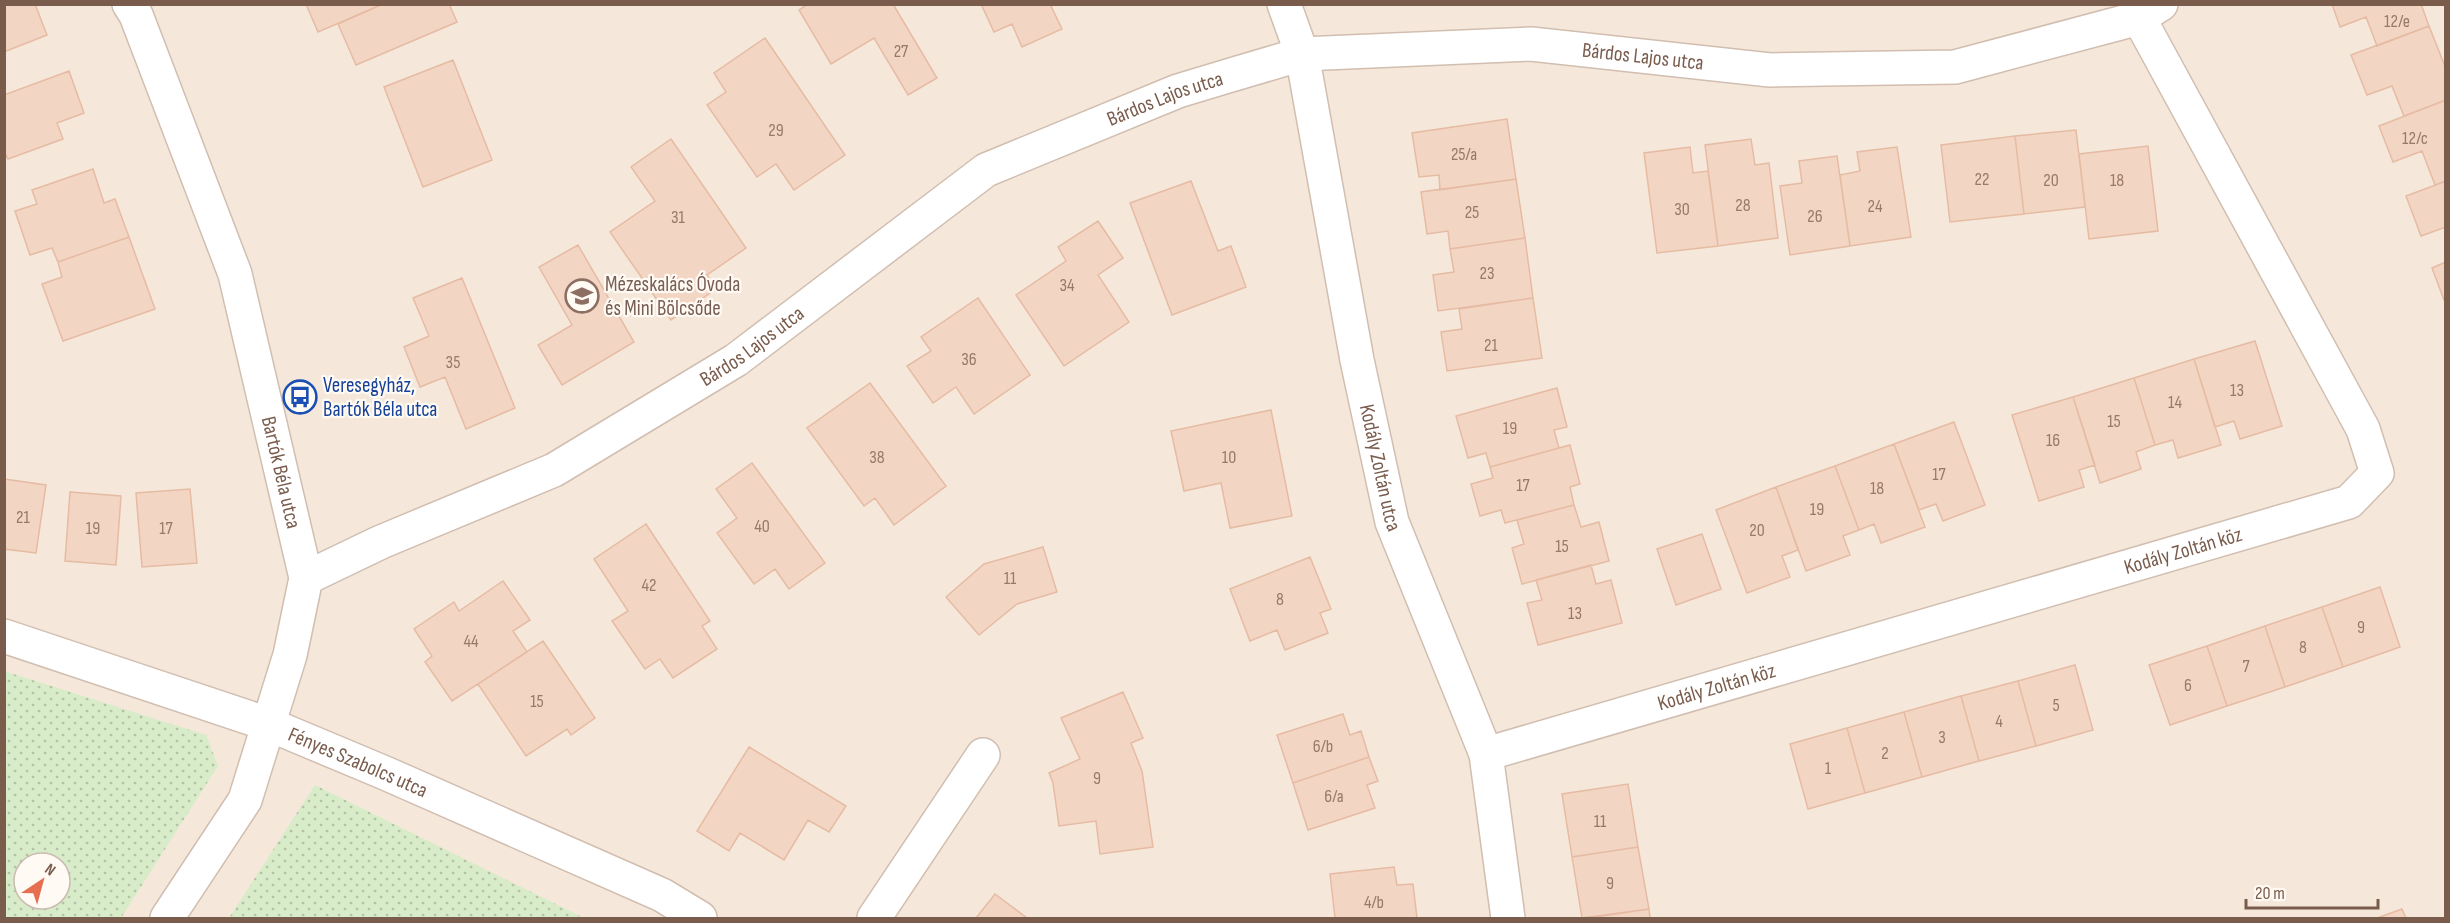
<svg xmlns="http://www.w3.org/2000/svg" width="2450" height="923" font-family="'Sofia Sans Condensed',sans-serif">
<style>
.residential{fill:#f5e8da;fill-rule:evenodd}
.green{fill:url(#green-dots);fill-rule:evenodd}
.building{fill:#f3d5c3;stroke:#e6bba3;stroke-width:1.5}
.lines{fill:none;stroke-linecap:round;stroke-linejoin:round}
.minor-casing{stroke:#d1beb0;stroke-width:36}
.minor{stroke:#fff;stroke-width:33}
.labels{text-anchor:middle;dominant-baseline:central;stroke-width:4.5;stroke-linejoin:round;paint-order:stroke}
.number-label{font-size:18px;fill:#987a6a}
.street-label{font-size:21px;fill:#7a5c4d;stroke:#fffaf3}
.education-label{font-size:21px;fill:#785e54;stroke:#fffaf3;text-anchor:start}
.transit-label{font-size:21px;fill:#164399;stroke:#fffaf3;text-anchor:start}
</style>
<defs>
<pattern id="green-dots" width="8" height="8" patternUnits="userSpaceOnUse" patternTransform="scale(1.5)"><rect width="8" height="8" fill="#d8ecc9"/><path d="M2 2h.1M6 6h.1" fill="none" stroke="#b4c2a5" stroke-width="1.8" stroke-linecap="round"/></pattern>
</defs>
<rect width="100%" height="100%" fill="#fdf6ec"/>
<path class="residential" d="M5,5H2445V918H5ZM24,863H60V899H24Z"/>
<path class="green" d="M4,671L206,735L218,766L121,918H5ZM24,863H60V899H24Z
M315,785L584,918H229Z"/>
<path class="building" d="M4,4H35L47,35L4,52Z
M306,4H383L318,32Z
M383,4H449L457,22L356,65L338,24Z
M808,4H893L937,78L908,95L874,38L831,64L799,10Z
M981,4H1050L1062,29L1022,47L1012,24L994,32Z
M2332,4H2421L2429,26L2377,46L2366,17L2340,27Z
M2429,26L2446,69V100L2404,116L2392,86L2367,95L2351,55Z
M765,38L845,155L794,190L776,164L757,177L707,105L726,92L714,73Z
M453,60L492,160L423,187L384,87Z
M69,71L84,113L57,123L63,139L8,159L4,151V95Z
M2446,100V181L2435,185L2422,151L2393,162L2379,126Z
M1507,119L1516,179L1440,190L1439,175L1419,177L1412,133Z
M2076,130L2085,207L2024,214L2015,136Z
M2015,136L2024,214L1950,222L1941,145Z
M671,139L746,248L707,275L716,289L671,320L610,232L655,201L631,167Z
M1751,139L1755,165L1769,163L1778,238L1718,246L1705,145Z
M2148,146L2158,231L2089,239L2079,154Z
M1690,147L1693,173L1708,171L1718,246L1657,253L1644,153Z
M1897,147L1911,237L1850,246L1840,175L1860,171L1857,152Z
M1837,156L1850,246L1790,255L1780,186L1802,183L1799,161Z
M93,169L104,203L115,199L129,237L58,262L52,248L30,255L15,211L37,204L32,190Z
M1516,179L1525,238L1450,249L1448,231L1427,234L1421,192Z
M1191,181L1218,251L1231,246L1246,287L1172,315L1130,203Z
M2446,181V227L2421,236L2406,196Z
M1098,221L1123,258L1098,275L1129,322L1064,366L1016,295L1066,261L1058,247Z
M129,237L155,309L63,341L42,284L62,277L58,262Z
M1525,238L1533,298L1438,311L1433,275L1454,272L1450,249Z
M578,245L634,342L562,385L538,345L572,325L539,267Z
M2446,262V300H2444L2432,268Z
M462,278L515,408L466,429L445,377L420,387L404,347L429,336L413,298Z
M978,298L1030,375L974,414L956,387L933,403L907,366L931,351L921,337Z
M1533,298L1542,358L1447,371L1441,332L1462,329L1459,309Z
M2255,341L2282,426L2240,439L2234,421L2215,427L2194,359Z
M2194,359L2221,445L2178,458L2173,440L2155,445L2134,378Z
M2134,378L2155,445L2136,452L2141,469L2100,483L2073,397Z
M870,383L946,486L894,525L875,498L864,506L807,428Z
M1557,388L1567,427L1554,430L1559,448L1490,467L1486,453L1468,458L1456,416Z
M2073,397L2095,465L2079,470L2084,487L2039,501L2012,415Z
M1271,410L1292,516L1230,528L1221,483L1184,491L1171,431Z
M1954,422L1985,505L1943,521L1936,504L1919,510L1894,444Z
M1894,444L1925,527L1881,543L1874,524L1859,530L1835,466Z
M1570,445L1580,484L1570,487L1574,505L1505,523L1501,510L1480,516L1471,484L1493,478L1490,467Z
M752,463L825,563L789,589L775,569L754,584L717,533L737,518L716,489Z
M1835,466L1859,530L1843,536L1850,555L1806,571L1776,487Z
M4,479L46,485L36,553L4,549Z
M1776,487L1798,550L1782,556L1790,577L1747,593L1716,510Z
M190,489L197,563L142,567L136,493Z
M70,492L121,496L116,565L65,561Z
M1574,505L1581,527L1599,522L1609,561L1522,584L1512,548L1524,544L1517,520Z
M646,524L710,621L702,626L717,649L673,678L660,659L645,669L612,621L628,611L594,559Z
M1702,534L1721,589L1676,605L1657,549Z
M1043,547L1057,592L1017,604L979,635L946,597L984,564Z
M1310,557L1331,609L1320,613L1328,633L1285,650L1277,630L1250,641L1230,589Z
M1591,565L1596,584L1611,580L1622,623L1538,645L1527,603L1542,600L1536,580Z
M503,581L530,620L513,631L527,652L452,701L425,662L432,656L414,629L454,602L459,611Z
M2380,587L2400,647L2343,667L2322,607Z
M2322,607L2343,667L2285,687L2265,626Z
M2265,626L2285,687L2227,706L2207,646Z
M543,641L595,718L571,735L567,729L526,756L478,684Z
M2207,646L2227,706L2170,725L2149,665Z
M2075,665L2093,730L2036,746L2018,681Z
M2018,681L2036,746L1979,761L1961,696Z
M1123,692L1143,738L1131,743L1142,771L1153,847L1100,854L1096,821L1059,826L1053,783L1049,773L1080,759L1061,718Z
M1961,696L1979,761L1922,777L1904,712Z
M1904,712L1922,777L1865,793L1847,728Z
M1343,714L1350,735L1361,731L1369,757L1293,783L1277,735Z
M1847,728L1865,793L1808,809L1790,744Z
M749,747L846,806L829,832L808,820L784,860L740,833L729,851L697,831Z
M1369,757L1378,781L1367,785L1375,808L1308,830L1293,783Z
M1628,784L1638,847L1572,857L1562,794Z
M1638,847L1649,909L1582,918L1572,857Z
M1394,867L1397,885L1413,884L1417,918H1335L1330,874Z
M995,894L1027,918H976Z
M1649,909L1650,918H1589Z
M2402,909L2406,918H2377Z"/>
<g class="lines">
<defs>
<g id="minor">
<path id="s1" d="M129,4L136,15L235,274L306,578L290,655L245,800L167,918"/>
<path id="s2" d="M1284,4L1302,54L1357,360L1392,522L1486,754L1508,918"/>
<path id="s3" d="M306,578L381,542L554,470L736,360L986,170L1178,91L1231,75L1302,54L1531,44L1770,70L1955,67L2139,18L2161,4"/>
<path id="s4" d="M4,636L268,724L385,773L662,895L700,918"/>
<path id="s5" d="M1486,754L2349,502L2377,473L2363,429L2139,18L2136,4"/>
<path d="M874,918L983,755"/>
</g>
</defs>
<use href="#minor" class="minor-casing"/>
<use href="#minor" class="minor"/>
</g>
<defs>
<symbol id="school-ring" viewBox="-11 -11 22 22"><circle r="9.5" fill="#fffaf3" stroke="#8d6e63" stroke-width="1.5"/><path d="M0-5L7-2L0 1L-7-2ZM-4 1L0 2.5L4 1V4Q0 6-4 4Z" fill="#8d6e63"/></symbol>
<symbol id="bus-ring" viewBox="-11 -11 22 22"><circle r="9.5" fill="#fffaf3" stroke="#1a4fb4" stroke-width="1.5"/><path d="M-5-6H5V4H4V6H2V4H-2V6H-4V4H-5ZM-3.5-4V0h7V-4ZM-3.5 1.2v1.5H-2V1.2ZM2 1.2v1.5H3.5V1.2Z" fill="#1a4fb4"/></symbol>
</defs>
<g fill-rule="evenodd">
<use href="#school-ring" x="563" y="277" width="38" height="38"/>
<use href="#bus-ring" x="281" y="378" width="38" height="38"/>
</g>
<g class="labels">
<g class="number-label">
<text x="2397" y="21">12/e</text>
<text x="901" y="51">27</text>
<text x="776" y="130">29</text>
<text x="2415" y="138">12/c</text>
<text x="1464" y="154">25/a</text>
<text x="1982" y="179">22</text>
<text x="2051" y="180">20</text>
<text x="2117" y="180">18</text>
<text x="1743" y="205">28</text>
<text x="1875" y="206">24</text>
<text x="1682" y="209">30</text>
<text x="1472" y="212">25</text>
<text x="1815" y="216">26</text>
<text x="678" y="217">31</text>
<text x="1487" y="273">23</text>
<text x="1067" y="285">34</text>
<text x="1491" y="345">21</text>
<text x="969" y="359">36</text>
<text x="453" y="362">35</text>
<text x="2237" y="390">13</text>
<text x="2175" y="402">14</text>
<text x="2114" y="421">15</text>
<text x="1510" y="428">19</text>
<text x="2053" y="440">16</text>
<text x="877" y="457">38</text>
<text x="1229" y="457">10</text>
<text x="1939" y="474">17</text>
<text x="1523" y="485">17</text>
<text x="1877" y="488">18</text>
<text x="1817" y="509">19</text>
<text x="23" y="517">21</text>
<text x="762" y="526">40</text>
<text x="93" y="528">19</text>
<text x="166" y="528">17</text>
<text x="1757" y="530">20</text>
<text x="1562" y="546">15</text>
<text x="1010" y="578">11</text>
<text x="649" y="585">42</text>
<text x="1280" y="599">8</text>
<text x="1575" y="613">13</text>
<text x="2361" y="627">9</text>
<text x="471" y="641">44</text>
<text x="2303" y="647">8</text>
<text x="2246" y="666">7</text>
<text x="2188" y="685">6</text>
<text x="537" y="701">15</text>
<text x="2056" y="705">5</text>
<text x="1999" y="721">4</text>
<text x="1942" y="737">3</text>
<text x="1323" y="746">6/b</text>
<text x="1885" y="753">2</text>
<text x="1828" y="768">1</text>
<text x="1097" y="778">9</text>
<text x="1334" y="796">6/a</text>
<text x="1600" y="821">11</text>
<text x="1610" y="883">9</text>
<text x="1374" y="902">4/b</text>
</g>
<g class="street-label">
<text stroke="none"><textPath href="#s3" startOffset="1476">Bárdos Lajos utca</textPath></text>
<text stroke="none"><textPath href="#s3" startOffset="990">Bárdos Lajos utca</textPath></text>
<text stroke="none"><textPath href="#s3" startOffset="504">Bárdos Lajos utca</textPath></text>
<text stroke="none"><textPath href="#s2" startOffset="474">Kodály Zoltán utca</textPath></text>
<text stroke="none"><textPath href="#s1" startOffset="494">Bartók Béla utca</textPath></text>
<text stroke="none"><textPath href="#s5" startOffset="726">Kodály Zoltán köz</textPath></text>
<text stroke="none"><textPath href="#s5" startOffset="240">Kodály Zoltán köz</textPath></text>
<text stroke="none"><textPath href="#s4" startOffset="376">Fényes Szabolcs utca</textPath></text>
</g>
<g class="education-label">
<text x="605" y="284">Mézeskalács Óvoda<tspan x="605" dy="24">és Mini Bölcsőde</tspan></text>
</g>
<g class="transit-label">
<text x="323" y="385">Veresegyház,<tspan x="323" dy="24">Bartók Béla utca</tspan></text>
</g>
</g>
<rect width="2450" height="923" fill="none" stroke="#7a5c4d" stroke-width="12"/>
<g transform="translate(42 881) rotate(36)"><circle r="28" fill="#fffaf3" stroke="#cabbb1" stroke-width="1.5"/>
<path d="M0-4.5L10 22L0 15L-10 22Z" fill="#e76f51"/>
<text y="-9" font-size="16" font-weight="bold" text-anchor="middle" fill="#7a5c4d">N</text>
</g>
<path d="M2246 899v9h132v-9" fill="none" stroke="#7a5c4d" stroke-width="3"/>
<text x="2255" y="899" font-size="18" fill="#7a5c4d" stroke="#fffaf3" stroke-width="4.5" paint-order="stroke">20 m</text>
</svg>
